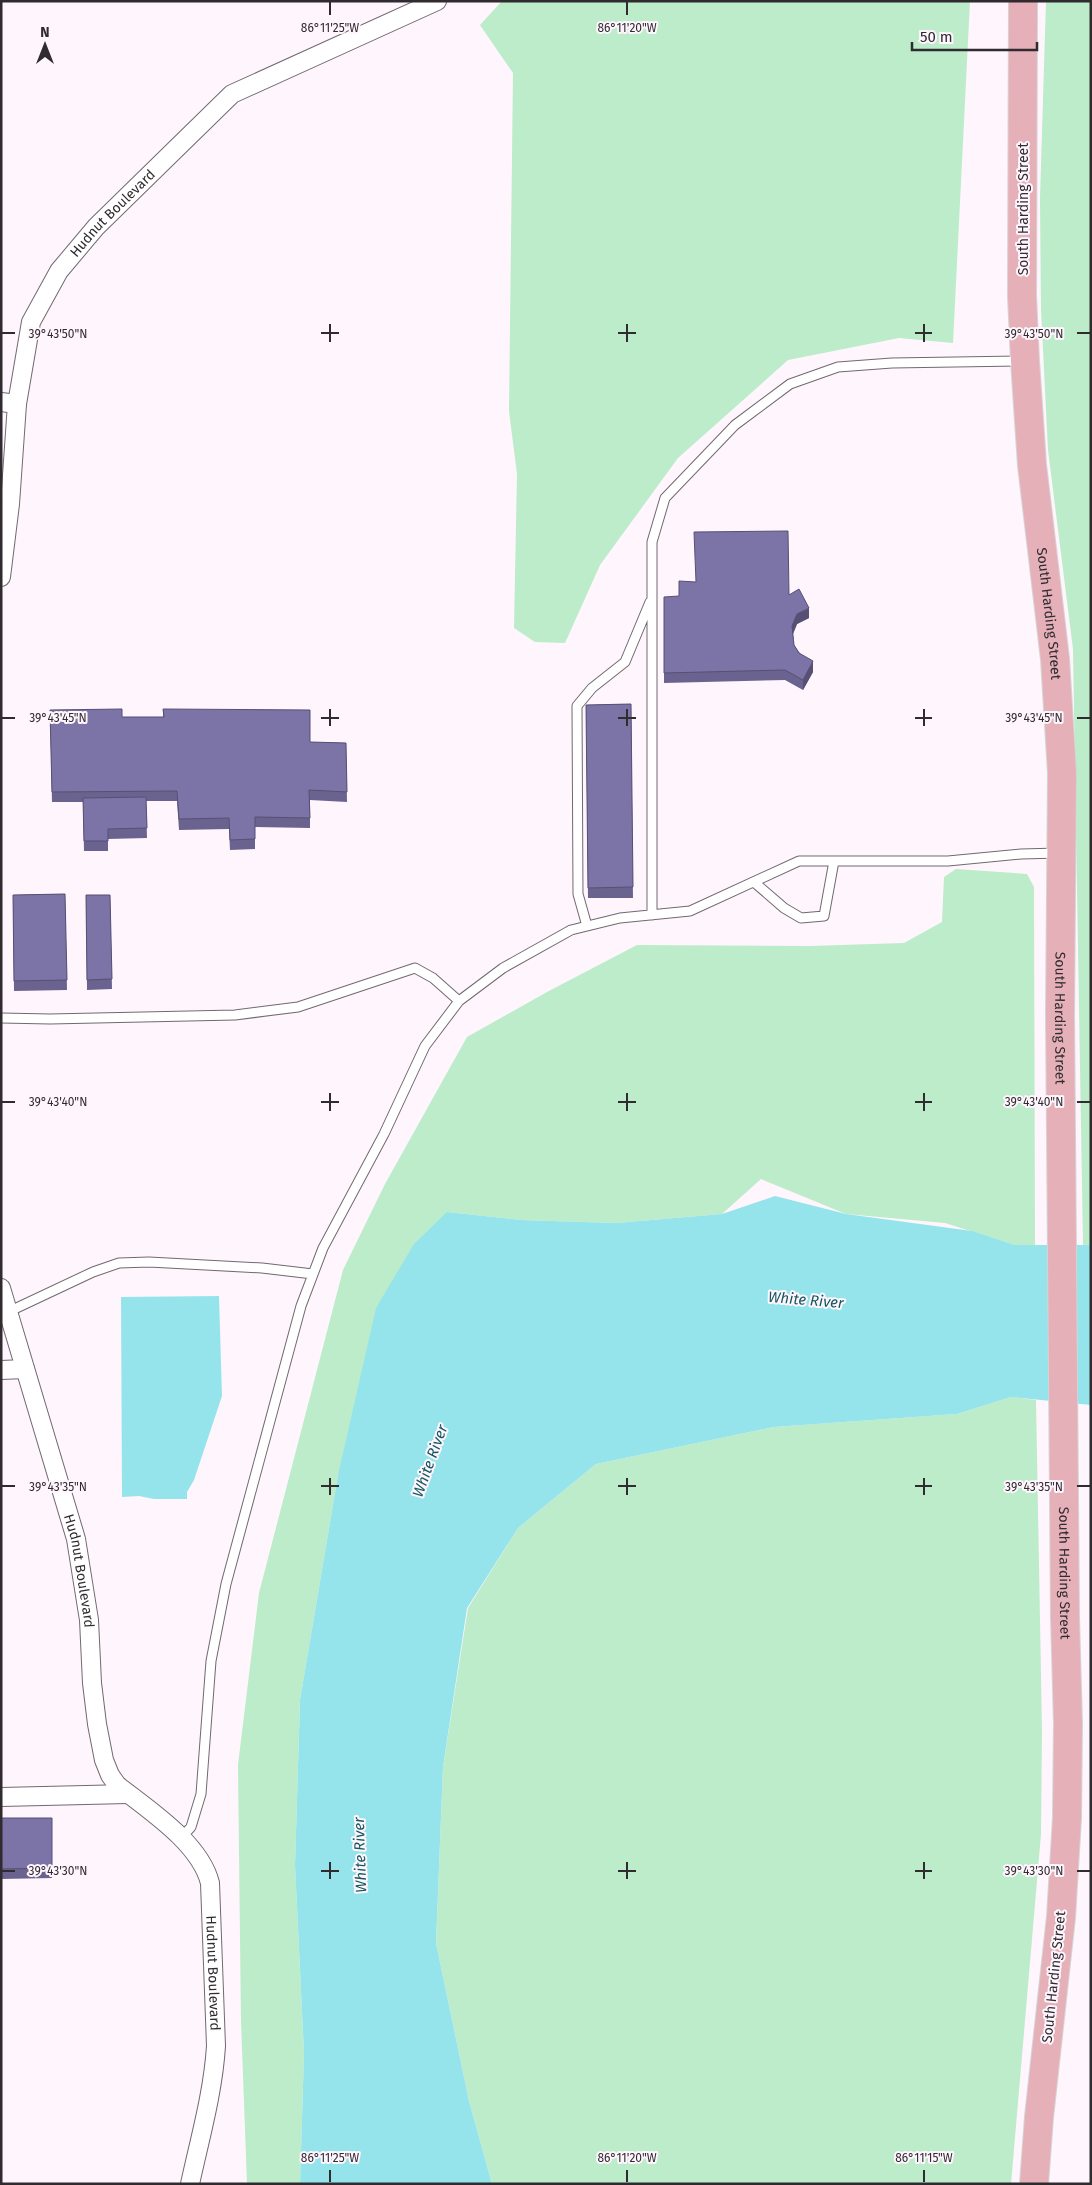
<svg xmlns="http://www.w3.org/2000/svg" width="1092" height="2185" font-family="'Fira Sans',sans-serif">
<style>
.green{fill:#bcecc9}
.water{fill:#96e4eb}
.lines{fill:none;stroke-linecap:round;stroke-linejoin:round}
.lane-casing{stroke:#726871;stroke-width:11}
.street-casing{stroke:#726871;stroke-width:20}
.primary-casing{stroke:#d5d5d5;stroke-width:30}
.lane{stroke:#fff;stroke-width:9}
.street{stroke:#fff;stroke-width:18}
.primary{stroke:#e6b0b8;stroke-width:28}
.wall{fill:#6b638f}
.shaded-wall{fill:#575074}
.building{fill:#7c73a6;stroke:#575074}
.ticks{fill:none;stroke:#2f2b2f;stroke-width:2}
.labels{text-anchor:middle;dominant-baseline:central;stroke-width:4;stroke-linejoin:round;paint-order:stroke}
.street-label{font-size:14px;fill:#2f2b2f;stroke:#fef5fd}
.water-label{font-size:15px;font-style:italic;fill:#14585d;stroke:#fef5fd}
.ticks-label{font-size:12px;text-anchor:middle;fill:#2f2b2f;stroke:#fef5fd;stroke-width:4;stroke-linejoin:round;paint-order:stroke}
</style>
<rect width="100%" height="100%" fill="#fef5fd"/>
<path class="green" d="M502,1H970L953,343L899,338L788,360L678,458L600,565L565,643L535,642L514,628L517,474L509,411L513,73L480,25Z
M1046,1H1091V1245H1083L1073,649L1048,450L1041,309L1040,198Z
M956,869L1027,874L1034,887L1035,1245H1015L945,1223L846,1214L761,1179L722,1214L616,1223L521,1220L447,1212L338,1475L300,1700L295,1865L304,2053L300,2184H247L241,2021L238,1765L259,1593L343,1270L385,1184L467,1037L547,992L637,945L811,946L904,943L942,922L944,877Z
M1011,1397L1036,1400L1042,1731L1041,1834L1011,2184H492L469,2101L436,1943L443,1767L468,1608L518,1528L596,1464L774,1427L957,1414Z"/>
<path class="water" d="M775,1196L846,1214L972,1231L1015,1245H1091V1405L1011,1397L957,1414L774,1427L596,1464L518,1528L467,1608L443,1767L436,1943L469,2101L492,2184H300L304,2053L295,1865L300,1700L338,1475L376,1308L414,1244L447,1212L521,1220L616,1223L722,1214Z
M219,1296L222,1396L194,1480L187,1492V1499H154L139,1496L122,1497L121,1297Z"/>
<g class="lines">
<defs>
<path id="lane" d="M754,882L784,908L801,918L824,916L834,861
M652,915V542L665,498L735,425L790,384L838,367L892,363L1022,361
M587,926L578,894L577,706L592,688L625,662L650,602
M1,1018L50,1019L235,1015L298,1007L415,968L433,978L459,1001L503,968L571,930L620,918L690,911L799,861H948L1021,854L1059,853
M8,1312L93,1272L119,1263L149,1262L262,1268L313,1274
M181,1838L191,1827L201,1794L211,1661L226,1584L301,1306L323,1248L384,1134L425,1046L459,1001"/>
<g id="street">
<path d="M1,402L17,404"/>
<path id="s1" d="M1,577L10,504L17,404L31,322L59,271L96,227L232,94L437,1"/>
<path id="s2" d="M1,1288L76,1539L89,1620L92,1683L97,1724L104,1760L110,1775L117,1785C149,1810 200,1843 210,1883L216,2046C213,2093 200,2138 190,2184"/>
<path d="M1,1370L25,1369"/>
<path d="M1,1797L128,1794"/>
</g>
<g id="primary">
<path id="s3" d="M1023,1L1022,296L1025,361L1032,465L1055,659L1062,773L1060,1014L1065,1617L1068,1724L1067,1818L1061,1917L1039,2117L1034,2184"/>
</g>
</defs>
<use href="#lane" class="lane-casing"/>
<use href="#street" class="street-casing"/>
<use href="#primary" class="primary-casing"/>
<use href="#lane" class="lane"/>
<use href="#street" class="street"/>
<use href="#primary" class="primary"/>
</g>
<path class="wall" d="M789,595L809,618L797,624L793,634L794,645L813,672L803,690L785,680L664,683V597Z
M631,704L633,898H588L586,705Z
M163,709L310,742L346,743L347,802L310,800V828L255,827V849L230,850L229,829L179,830L177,801H146L147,838L108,839V851H84L83,802H52L50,710L122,717H163Z
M65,894L67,990L14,991L13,895Z
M86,895H110L112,989L87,990Z
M1,1818H52V1878L1,1879Z"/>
<path class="shaded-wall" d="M809,608V618L797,624L792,636V626L797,614Z
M813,661V672L803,690V680Z"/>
<path class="building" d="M788,531L789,595L799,589L809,608L797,614L792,626L794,645L799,653L813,661L803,680L785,670L664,673V597L679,596V581L696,582L694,532Z
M631,704L633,887L588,888L586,705Z
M122,709V717H164L163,709L310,710V742L346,743L347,792L309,790L310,818L255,817V839L230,840L229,818L179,819L177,791L52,792L50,710Z
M146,797L147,828L108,829V841H84L83,798Z
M65,894L67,980L14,981L13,895Z
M86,895H110L112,979L87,980Z
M1,1818H52V1868L1,1869Z"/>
<path class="ticks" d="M330,2V15M627,2V15M330,324V342M627,324V342M924,324V342M2,333H15M321,333H339M618,333H636M915,333H932M1077,333H1090M330,709V726M627,709V726M924,709V726M2,718H15M321,718H339M618,718H636M915,718H932M1077,718H1090M330,1093V1111M627,1093V1111M924,1093V1111M2,1102H15M321,1102H339M618,1102H636M915,1102H932M1077,1102H1090M330,1478V1495M627,1478V1495M924,1478V1495M2,1486H15M321,1486H339M618,1486H636M915,1486H932M1077,1486H1090M330,1862V1879M627,1862V1879M924,1862V1879M2,1871H15M321,1871H339M618,1871H636M915,1871H932M1077,1871H1090M330,2170V2182M627,2170V2182M924,2170V2182"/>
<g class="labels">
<g class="street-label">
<text transform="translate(1023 209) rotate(-90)">South Harding Street</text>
<text stroke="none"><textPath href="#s1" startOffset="394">Hudnut Boulevard</textPath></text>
<text stroke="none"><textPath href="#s3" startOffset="614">South Harding Street</textPath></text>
<text stroke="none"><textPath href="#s3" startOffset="1019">South Harding Street</textPath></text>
<text stroke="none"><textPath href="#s2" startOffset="294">Hudnut Boulevard</textPath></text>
<text stroke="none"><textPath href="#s3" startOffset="1574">South Harding Street</textPath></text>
<text stroke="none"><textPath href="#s2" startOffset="741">Hudnut Boulevard</textPath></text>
<text transform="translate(1054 1977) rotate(-84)">South Harding Street</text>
</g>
<g class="water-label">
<text transform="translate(806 1300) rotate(5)">White River</text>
<text transform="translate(430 1461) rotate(-70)">White River</text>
<text transform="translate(360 1855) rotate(-92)">White River</text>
</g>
</g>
<g class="ticks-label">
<text x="330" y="32">86°11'25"W</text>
<text x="627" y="32">86°11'20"W</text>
<text x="58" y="338">39°43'50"N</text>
<text x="1034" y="338">39°43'50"N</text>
<text x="58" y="722">39°43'45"N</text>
<text x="1034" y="722">39°43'45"N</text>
<text x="58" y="1106">39°43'40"N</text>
<text x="1034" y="1106">39°43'40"N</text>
<text x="58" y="1491">39°43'35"N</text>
<text x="1034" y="1491">39°43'35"N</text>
<text x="58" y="1875">39°43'30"N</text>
<text x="1034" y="1875">39°43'30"N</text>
<text x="330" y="2162">86°11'25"W</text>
<text x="627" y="2162">86°11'20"W</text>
<text x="924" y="2162">86°11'15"W</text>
</g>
<rect width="1092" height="2185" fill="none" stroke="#2f2b2f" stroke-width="5"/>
<g transform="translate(45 45)" stroke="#fef5fd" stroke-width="4" paint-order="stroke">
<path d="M0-4L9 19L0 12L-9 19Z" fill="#2f2b2f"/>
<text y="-8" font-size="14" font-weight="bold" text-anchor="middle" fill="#2f2b2f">N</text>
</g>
<path d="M912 42v8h125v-8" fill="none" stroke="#2f2b2f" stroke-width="2.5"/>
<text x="920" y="42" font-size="15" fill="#2f2b2f" stroke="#fef5fd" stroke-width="4" paint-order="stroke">50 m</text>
</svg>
